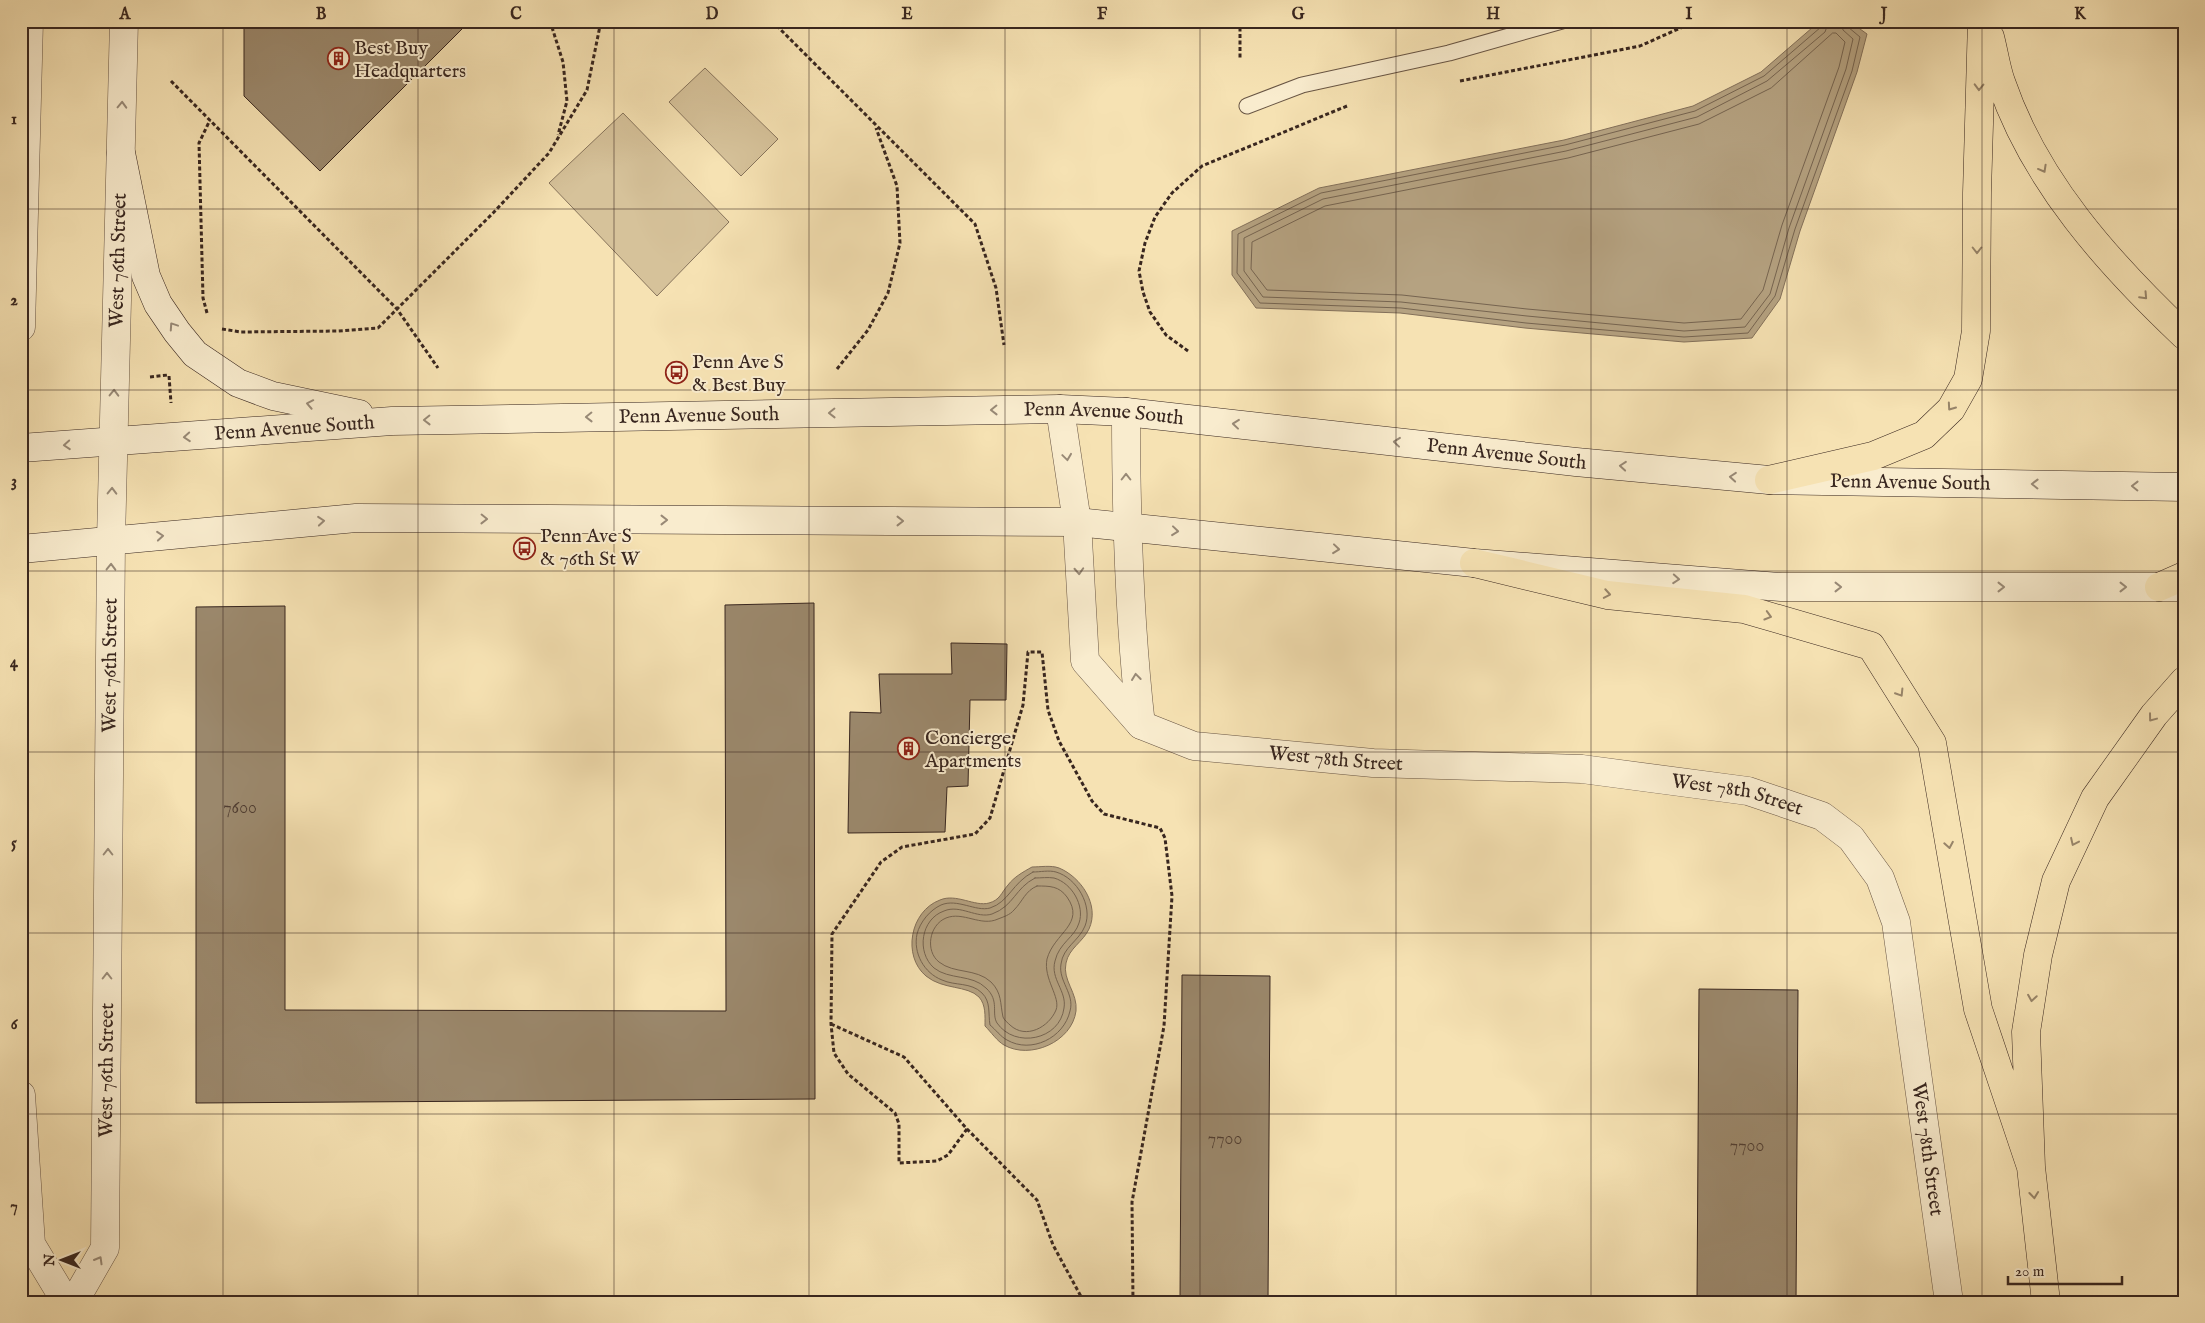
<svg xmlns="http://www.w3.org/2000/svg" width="2205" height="1323" font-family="'IM FELL English',serif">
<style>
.green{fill:#d6c29a;stroke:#87745c}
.water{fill:#b5a281;stroke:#83705a}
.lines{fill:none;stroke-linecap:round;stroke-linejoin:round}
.shore{stroke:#766450;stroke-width:1}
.building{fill:#9b886c;stroke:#38261f}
.service-casing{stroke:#685544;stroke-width:17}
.tertiary-casing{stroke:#685544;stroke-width:29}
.secondary-casing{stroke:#38261f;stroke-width:29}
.motorway-casing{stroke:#38261f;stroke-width:29}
.path{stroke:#38261f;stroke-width:3;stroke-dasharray:4 2.5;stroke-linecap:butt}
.service{stroke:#f9ecce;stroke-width:15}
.tertiary{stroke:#f9ecce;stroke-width:28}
.secondary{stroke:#f9ecce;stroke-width:28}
.motorway{stroke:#f6e2b3;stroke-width:28}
.oneway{stroke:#978469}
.oneway2{stroke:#988976}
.grid{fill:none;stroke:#38261f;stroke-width:1;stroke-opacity:0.55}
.labels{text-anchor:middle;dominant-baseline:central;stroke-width:4;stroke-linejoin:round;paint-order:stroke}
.number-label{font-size:18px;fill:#513e32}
.poi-label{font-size:20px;fill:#38261f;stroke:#f9ecce;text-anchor:start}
.street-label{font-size:20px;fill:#38261f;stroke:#f9ecce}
.neatline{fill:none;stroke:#38261f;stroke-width:2}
.grid-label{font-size:16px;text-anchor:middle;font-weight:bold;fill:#38261f}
</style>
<rect width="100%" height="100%" fill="#f6e2b3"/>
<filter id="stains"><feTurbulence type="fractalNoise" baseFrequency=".004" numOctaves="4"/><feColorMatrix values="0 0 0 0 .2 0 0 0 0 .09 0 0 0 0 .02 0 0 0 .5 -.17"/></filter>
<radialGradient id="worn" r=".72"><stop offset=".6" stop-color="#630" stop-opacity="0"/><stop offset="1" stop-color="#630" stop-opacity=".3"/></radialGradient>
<path class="green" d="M705,68L778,139L741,176L669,102Z
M623,113L729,222L657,296L549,183Z"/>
<path class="water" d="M1820,21H1849L1867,34L1857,72L1800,231L1780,299L1752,338L1684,342L1525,328L1400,313L1256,308L1232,275V231L1319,188L1564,140L1693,106L1761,72Z
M1032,867C1040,867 1051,865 1059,868C1081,877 1100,905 1089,929C1083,942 1069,948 1066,963C1062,980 1078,993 1076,1011C1072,1042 1030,1060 1004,1045C997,1041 991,1032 985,1026C985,1016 986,1005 979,997C967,985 943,990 926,976C902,956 910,911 940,900C956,893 975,907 989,903C1000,900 1001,893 1008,885C1014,877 1023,872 1032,867Z"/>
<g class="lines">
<path class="shore" d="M1822,21L1821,27L1764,76L1695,111L1565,145L1321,193L1238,234L1237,273L1260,303L1401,308L1526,323L1684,337L1748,333L1775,296L1795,229L1852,71L1860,37L1848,27L1847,21
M1829,21L1825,32L1767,81L1697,117L1566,151L1323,199L1244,238V271L1263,297L1401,302L1527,316L1684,331L1745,327L1770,294L1789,228L1846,69L1853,39L1843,30L1841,21
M1833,33H1836L1845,42L1839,67L1782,225L1763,290L1741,319L1684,323L1527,309L1402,295L1267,290L1251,269L1252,242L1325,206L1568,158L1699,124L1771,88Z
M1033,872C1040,872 1049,870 1056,872C1077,878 1093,906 1085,926C1079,941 1063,947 1061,964C1058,981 1075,994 1070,1011C1064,1038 1031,1054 1007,1040C1001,1037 995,1029 990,1025C988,1013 991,1002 982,993C971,982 955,986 942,980C924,973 913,953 917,934C920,922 930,910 941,905C957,898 976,912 990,908C1009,902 1012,883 1033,872Z
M1035,878C1041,878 1048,877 1054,878C1072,883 1085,906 1079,923C1075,937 1059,943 1055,961C1050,979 1067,991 1064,1008C1060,1040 1015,1049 997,1023C991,1013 1000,1001 986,988C972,974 949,980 934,968C916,952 921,919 944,911C960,904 977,919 992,914C1014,906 1015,888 1035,878Z
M1037,886C1050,886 1059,886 1067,897C1086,924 1054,933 1047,959C1043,979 1061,997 1056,1010C1049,1027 1026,1040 1010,1025C1008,1023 1004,1020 1003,1017C1000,1003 1002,993 991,982C976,968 954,974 939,962C925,951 929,925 946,918C963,911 981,927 998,919C1003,917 1010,915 1014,910C1023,901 1025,891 1037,886Z"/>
</g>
<path class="building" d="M244,21H470L320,171L244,96Z
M814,603L815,1099L196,1103V607L285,606V1010L726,1011L725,605Z
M951,643L1007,644L1006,700H970L968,786L947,787L945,832L848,833L850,712L881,713L879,674H952Z
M1182,975L1270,976L1268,1302H1180Z
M1699,989L1798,990L1796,1302H1697Z"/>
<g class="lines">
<defs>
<path id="service" d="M1247,106L1302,85L1449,53L1562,21"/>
<g id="tertiary">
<path d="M21,327L29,21"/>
<path id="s1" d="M1060,409L1077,522L1085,661L1141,725L1194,746L1373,763L1582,769L1748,791L1822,816L1851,838L1880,878L1896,922L1949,1302"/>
<path d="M1126,412C1126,517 1129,621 1141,725"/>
<path d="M21,1095L31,1244L66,1302"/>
<path id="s2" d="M74,1302L105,1248L111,540L124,21"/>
</g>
<g id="secondary">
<path d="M121,153L146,276L158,304L177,332L195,354L238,383L273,396L359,414"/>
<path id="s3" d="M21,448L392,421L1060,409L1126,412L1576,462L1769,480L2184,487"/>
<path d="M21,549L356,518L1077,522L1474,563L1781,587H2182"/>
</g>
<path id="motorway" d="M1990,37C1994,52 1996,68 2001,82C2035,182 2108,263 2184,335
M1769,480L1873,456L1924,435L1951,409L1968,379L1976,331L1977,193L1982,21
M1474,563L1607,595L1744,609L1871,646L1932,743L1978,1009L2031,1167
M2159,587L2184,576
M2046,1302L2031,1167L2026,1032L2038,955L2056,881L2095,798L2154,715L2184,681"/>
</defs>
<use href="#service" class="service-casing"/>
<use href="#tertiary" class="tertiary-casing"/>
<use href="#secondary" class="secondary-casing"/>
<use href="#motorway" class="motorway-casing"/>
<path class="path" d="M550,21L563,62L567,101L558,135
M772,21L975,224L996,288L1004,345
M1240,21V60
M171,81L397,309L438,368
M1460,81L1640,46L1696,21
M207,313L203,298L199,143L210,120
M222,329L241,332L338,331L378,328L494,212L549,153L587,90L601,21
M1188,351L1166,335L1150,312L1143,292L1139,271L1145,243L1155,217L1172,193L1202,166L1347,106
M837,369L868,330L888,293L900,243L897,186L876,128
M169,376L171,403
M150,377L168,375
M831,1024L904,1057L967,1129L1037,1200L1053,1245L1084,1302
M967,1129L948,1155L937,1161L899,1163V1124L895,1113L848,1074L834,1053L831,1024L832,934L881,862L902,847L975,834L990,818L1023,705L1028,652H1042L1048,710L1059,741L1092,801L1104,814L1160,828L1165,838L1172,896L1164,1026L1132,1202L1133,1302"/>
<use href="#service" class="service"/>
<use href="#tertiary" class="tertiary"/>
<use href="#secondary" class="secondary"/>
<use href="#motorway" class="motorway"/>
</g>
<defs><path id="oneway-chevron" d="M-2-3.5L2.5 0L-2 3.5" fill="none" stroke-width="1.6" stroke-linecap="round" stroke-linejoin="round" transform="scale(1.25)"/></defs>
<g class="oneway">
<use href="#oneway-chevron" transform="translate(1979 87) rotate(91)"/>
<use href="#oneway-chevron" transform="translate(2043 169) rotate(61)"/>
<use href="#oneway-chevron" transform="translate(1977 250) rotate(90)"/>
<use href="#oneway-chevron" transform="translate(2144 296) rotate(47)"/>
<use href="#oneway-chevron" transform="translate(1951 407) rotate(125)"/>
<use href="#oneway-chevron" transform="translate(1607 594) rotate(10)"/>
<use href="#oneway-chevron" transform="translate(1768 616) rotate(16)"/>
<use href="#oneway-chevron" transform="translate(1900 693) rotate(58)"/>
<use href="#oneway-chevron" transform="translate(2152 718) rotate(127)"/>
<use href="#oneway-chevron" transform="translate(2074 842) rotate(115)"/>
<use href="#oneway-chevron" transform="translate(1949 845) rotate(80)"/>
<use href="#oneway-chevron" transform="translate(2032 998) rotate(99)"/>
<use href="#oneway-chevron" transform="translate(2034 1195) rotate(84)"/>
</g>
<g class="oneway2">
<use href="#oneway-chevron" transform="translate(122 105) rotate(-88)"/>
<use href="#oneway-chevron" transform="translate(173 326) rotate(-124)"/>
<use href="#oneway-chevron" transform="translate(114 393) rotate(-89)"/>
<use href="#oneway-chevron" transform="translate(310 404) rotate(-169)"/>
<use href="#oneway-chevron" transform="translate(994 410) rotate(179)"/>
<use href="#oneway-chevron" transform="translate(832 413) rotate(179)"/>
<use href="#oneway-chevron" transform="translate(589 417) rotate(179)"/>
<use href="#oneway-chevron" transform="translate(427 420) rotate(179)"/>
<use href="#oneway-chevron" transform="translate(1236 424) rotate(-174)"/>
<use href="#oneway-chevron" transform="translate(187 437) rotate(176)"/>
<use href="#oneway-chevron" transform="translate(1397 442) rotate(-174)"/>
<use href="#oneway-chevron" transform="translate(67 445) rotate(176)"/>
<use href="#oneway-chevron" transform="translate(1067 457) rotate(82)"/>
<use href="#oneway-chevron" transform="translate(1623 466) rotate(-175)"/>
<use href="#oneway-chevron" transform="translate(1126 477) rotate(-90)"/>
<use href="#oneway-chevron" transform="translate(1733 477) rotate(-175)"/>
<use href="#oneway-chevron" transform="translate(2035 484) rotate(-179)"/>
<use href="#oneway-chevron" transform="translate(2135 486) rotate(-179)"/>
<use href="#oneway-chevron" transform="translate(112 491) rotate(-89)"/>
<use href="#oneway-chevron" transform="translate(484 519) rotate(1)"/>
<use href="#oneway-chevron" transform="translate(664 520)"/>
<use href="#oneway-chevron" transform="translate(321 521) rotate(-5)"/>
<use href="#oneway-chevron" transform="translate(900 521)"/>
<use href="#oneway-chevron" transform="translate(1175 531) rotate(6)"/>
<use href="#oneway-chevron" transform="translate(160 536) rotate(-5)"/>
<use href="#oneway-chevron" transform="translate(1336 549) rotate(6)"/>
<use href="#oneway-chevron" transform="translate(111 567) rotate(-89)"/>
<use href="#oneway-chevron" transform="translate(1079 571) rotate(87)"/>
<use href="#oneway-chevron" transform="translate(1676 579) rotate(4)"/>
<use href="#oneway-chevron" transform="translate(1838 587)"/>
<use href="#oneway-chevron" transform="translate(2001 587)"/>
<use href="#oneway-chevron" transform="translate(2123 587)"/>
<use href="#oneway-chevron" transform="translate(1136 677) rotate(-97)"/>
<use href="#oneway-chevron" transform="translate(108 852) rotate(-90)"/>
<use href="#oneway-chevron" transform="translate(107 976) rotate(-90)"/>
<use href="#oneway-chevron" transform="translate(99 1260) rotate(-60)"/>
</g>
<path class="grid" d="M223,21V1302M418,21V1302M614,21V1302M809,21V1302M1005,21V1302M1200,21V1302M1396,21V1302M1591,21V1302M1787,21V1302M1982,21V1302M21,209H2184M21,390H2184M21,571H2184M21,752H2184M21,933H2184M21,1114H2184"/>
<defs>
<symbol id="building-ring" viewBox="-11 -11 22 22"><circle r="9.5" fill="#f9ecce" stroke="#8f2418" stroke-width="1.5"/><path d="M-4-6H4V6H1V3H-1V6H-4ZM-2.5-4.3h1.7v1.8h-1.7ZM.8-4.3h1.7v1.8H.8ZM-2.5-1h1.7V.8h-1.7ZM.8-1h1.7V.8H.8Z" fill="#8f2418"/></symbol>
<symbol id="bus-ring" viewBox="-11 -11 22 22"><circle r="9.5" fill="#f9ecce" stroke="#8f2418" stroke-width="1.5"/><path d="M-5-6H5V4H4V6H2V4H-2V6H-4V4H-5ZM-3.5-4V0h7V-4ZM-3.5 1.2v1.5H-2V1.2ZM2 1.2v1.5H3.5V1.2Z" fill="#8f2418"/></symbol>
</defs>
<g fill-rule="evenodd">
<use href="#building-ring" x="326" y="46" width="25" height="25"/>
<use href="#bus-ring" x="664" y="360" width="25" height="25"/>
<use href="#bus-ring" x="512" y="536" width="25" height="25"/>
<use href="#building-ring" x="896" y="736" width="25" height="25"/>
</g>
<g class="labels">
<g class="number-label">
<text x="240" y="808">7600</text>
<text x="1225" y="1139">7700</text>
<text x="1747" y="1146">7700</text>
</g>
<g class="poi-label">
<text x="354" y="48">Best Buy<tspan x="354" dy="23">Headquarters</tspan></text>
<text x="692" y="362">Penn Ave S<tspan x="692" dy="23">&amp; Best Buy</tspan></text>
<text x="540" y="536">Penn Ave S<tspan x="540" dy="23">&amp; 76th St W</tspan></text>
<text x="925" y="738">Concierge<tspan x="925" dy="23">Apartments</tspan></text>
</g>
<g class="street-label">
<text stroke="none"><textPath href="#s2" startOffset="1050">West 76th Street</textPath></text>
<text stroke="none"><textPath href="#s3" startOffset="1084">Penn Avenue South</textPath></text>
<text stroke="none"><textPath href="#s3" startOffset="679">Penn Avenue South</textPath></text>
<text stroke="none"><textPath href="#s3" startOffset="274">Penn Avenue South</textPath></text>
<text stroke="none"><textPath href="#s3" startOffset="1489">Penn Avenue South</textPath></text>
<text stroke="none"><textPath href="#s3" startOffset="1894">Penn Avenue South</textPath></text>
<text stroke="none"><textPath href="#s2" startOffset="645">West 76th Street</textPath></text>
<text stroke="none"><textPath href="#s1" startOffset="538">West 78th Street</textPath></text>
<text stroke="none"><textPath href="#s1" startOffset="942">West 78th Street</textPath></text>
<text stroke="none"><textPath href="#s2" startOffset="240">West 76th Street</textPath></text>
<text stroke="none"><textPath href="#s1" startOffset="1392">West 78th Street</textPath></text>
</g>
</g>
<rect width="2205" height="1323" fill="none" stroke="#f6e2b3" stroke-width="55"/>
<g transform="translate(62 1260) rotate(270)" stroke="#f9ecce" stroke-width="4" paint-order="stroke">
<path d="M0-4L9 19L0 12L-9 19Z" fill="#38261f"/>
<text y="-8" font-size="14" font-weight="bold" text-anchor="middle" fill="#38261f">N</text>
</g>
<path d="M2008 1276v8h114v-8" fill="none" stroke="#38261f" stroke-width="2.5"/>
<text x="2015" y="1276" font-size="15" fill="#38261f" stroke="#f9ecce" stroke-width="4" paint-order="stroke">20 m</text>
<rect x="28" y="28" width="2150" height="1268" class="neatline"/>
<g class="grid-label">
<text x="125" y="19">A</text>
<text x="321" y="19">B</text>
<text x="516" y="19">C</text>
<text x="712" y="19">D</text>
<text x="907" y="19">E</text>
<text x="1102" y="19">F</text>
<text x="1298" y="19">G</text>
<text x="1493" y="19">H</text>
<text x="1689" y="19">I</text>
<text x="1884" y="19">J</text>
<text x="2080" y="19">K</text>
<text x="14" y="124">1</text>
<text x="14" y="305">2</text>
<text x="14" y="486">3</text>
<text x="14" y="667">4</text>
<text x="14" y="848">5</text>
<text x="14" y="1029">6</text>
<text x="14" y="1211">7</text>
</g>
<rect width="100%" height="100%" filter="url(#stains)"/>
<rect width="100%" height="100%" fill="url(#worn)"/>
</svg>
